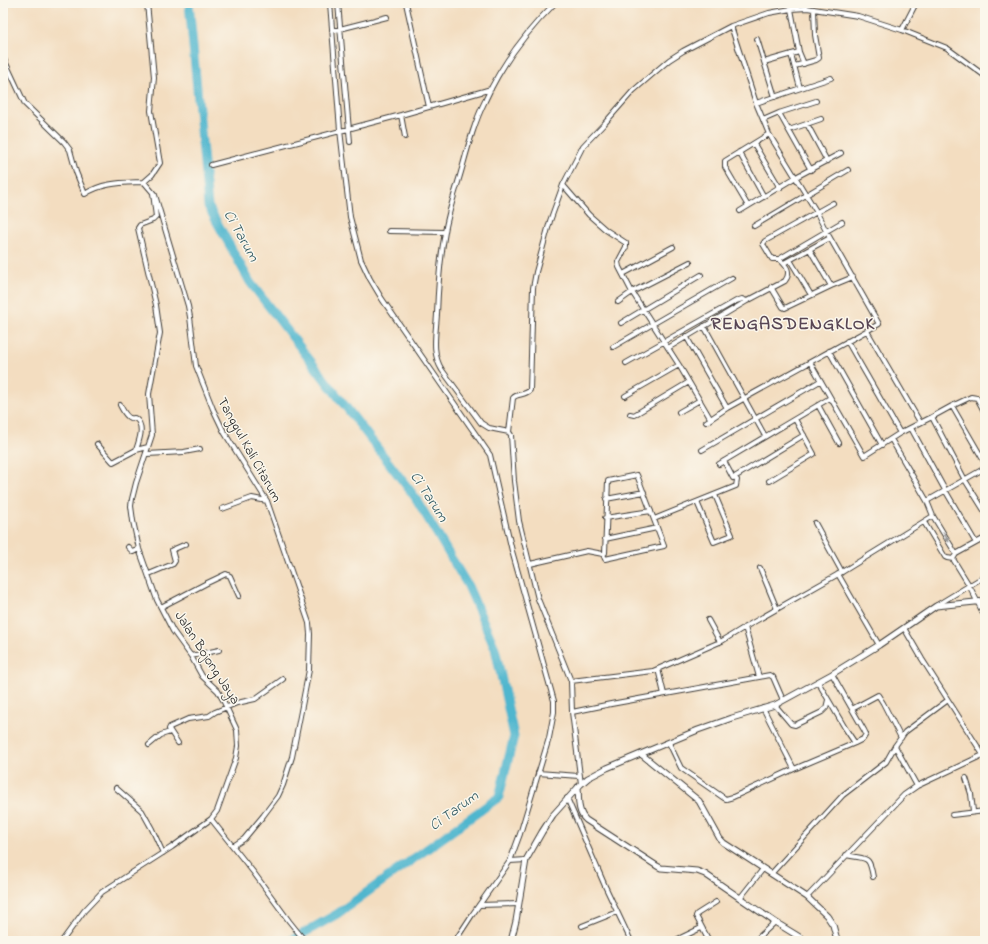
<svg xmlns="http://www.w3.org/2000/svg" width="988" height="944" font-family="'Indie Flower',sans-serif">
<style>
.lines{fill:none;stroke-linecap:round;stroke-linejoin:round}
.river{stroke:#50b6ce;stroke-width:9}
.minor-casing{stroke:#3c3935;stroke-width:6}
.tertiary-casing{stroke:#3c3935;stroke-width:7}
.minor{stroke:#fff;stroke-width:4}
.tertiary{stroke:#fff;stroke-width:5}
.oneway{fill:#999}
.labels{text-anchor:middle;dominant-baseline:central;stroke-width:3;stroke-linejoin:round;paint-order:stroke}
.street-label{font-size:14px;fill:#1c1c1c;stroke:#fbf7ec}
.water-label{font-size:15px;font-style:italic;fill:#315a63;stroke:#fbf7ec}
.district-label{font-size:18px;font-weight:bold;letter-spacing:1px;fill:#584654;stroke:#fbf7ec}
</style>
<rect width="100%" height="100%" fill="#fbf7ec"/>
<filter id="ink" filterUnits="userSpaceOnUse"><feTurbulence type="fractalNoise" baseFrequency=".025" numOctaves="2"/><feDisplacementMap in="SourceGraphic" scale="8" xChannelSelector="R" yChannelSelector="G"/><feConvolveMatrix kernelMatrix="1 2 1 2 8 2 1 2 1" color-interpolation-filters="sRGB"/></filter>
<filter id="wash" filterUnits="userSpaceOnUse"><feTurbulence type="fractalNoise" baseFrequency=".012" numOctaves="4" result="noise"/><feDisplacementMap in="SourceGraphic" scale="16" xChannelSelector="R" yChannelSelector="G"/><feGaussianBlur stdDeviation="0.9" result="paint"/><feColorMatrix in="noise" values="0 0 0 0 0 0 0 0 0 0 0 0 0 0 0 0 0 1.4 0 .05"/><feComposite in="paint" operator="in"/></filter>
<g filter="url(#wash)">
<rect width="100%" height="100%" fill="#f3ddc0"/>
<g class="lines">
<path class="river" d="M189,3L208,206L250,282L415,497L468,586L495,648L514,736L499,797L337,914L290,941"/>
</g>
</g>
<g filter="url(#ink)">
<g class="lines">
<defs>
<path id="minor" d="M330,3L340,130L350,217L361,260L370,279L382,299L490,455L512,551L554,701V712L549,738L520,834L510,861L472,915L455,941
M338,3L350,142
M406,3L429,107
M555,3C527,31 501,65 485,101C475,121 469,143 463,165C457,187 449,209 445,232C440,259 438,286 437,314C436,333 431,353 442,370L481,423L489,428L509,432L511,435L514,481L519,521L538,599L571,681L572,712L581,784
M791,9L799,52L804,64
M902,30L916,3
M332,31L387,17
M757,39L775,97
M791,54L800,88
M3,57L25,104L64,142L70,150L76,172L85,194C103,182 123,183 144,182L155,195L188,306L190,317L196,366L213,409L224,432L267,501L309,623L310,634L309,670L292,757L283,785L278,796L263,816L244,839L233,846
M764,62L799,52
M795,66L816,60L819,58L815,35L814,9
M756,103L831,78
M779,113L811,170
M401,115L405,137
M763,120L779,113L816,101
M807,124L827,161
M789,130L821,119
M754,144L780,188
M739,152L764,197
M211,165L401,115L491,89
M144,182L152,175L160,163L151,111L154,77L147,3
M563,185L589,215L606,230L626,243V247L618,262L619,267L632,292L679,365L710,418
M748,206L725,167V161L769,134
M740,211L796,177L841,153
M754,226L848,170
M389,231L445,232
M810,250L831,286
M779,259L842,222
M790,260L811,295
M784,263L830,238
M623,274L673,247
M771,287L783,307L785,308L831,286L853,277
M618,302L632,292L690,262
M621,323L701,275
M704,326L765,436
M867,331L920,422
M686,336L727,408
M847,341L900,433
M613,347L732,278
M668,348L747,301L785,281C792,272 786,265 779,259H772L763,244L765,241L833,203
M829,351L882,445
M810,362L864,456L900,433L932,417L952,406L971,397L977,398L985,413
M626,363L736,301L742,299L747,301
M625,396L679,365
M120,405C123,410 125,416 130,418C134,419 133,417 136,419C145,426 139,441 136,450
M818,405L839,443
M952,406L985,463
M679,412L700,400
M630,414L634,415L689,382
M932,417L965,480L985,512
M706,422L727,408L879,324L826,231L816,211L769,134L756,103L731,26
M911,428L945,490L976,543
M509,432L513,398C517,393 525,396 530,390L533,288L536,272L550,221L563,185L583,146L604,124L633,91L669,60L683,51L731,26L769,13L791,9L807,8L858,16L902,30L947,48L985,76
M891,439L927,501L933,516L956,554L953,559
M97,444L113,462L136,450L148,447
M702,450L820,381
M147,454L184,452L200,449
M724,461L733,478L804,435
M719,464L830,398
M769,481L814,454L795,419
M606,499L644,492
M927,501L985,468
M697,502L714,542L732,535L715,495
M222,509L252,498L267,501
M605,518L651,511
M654,519L736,486L737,480L735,477
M924,522L945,557L947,558L953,559
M815,523L842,572
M605,539L657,528
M128,547L133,552L139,549
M956,554L985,538
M953,559L969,585L985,617
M530,564L587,551L603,554L605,553L608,481L637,475L664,546L605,559L603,554
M760,568L777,609
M149,574L173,564L175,561L172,550L186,544
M838,574L879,645
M937,605L985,576
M161,607L205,584L226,574L230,576L239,596
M708,620L720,642
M745,627L759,677
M904,628L922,659L985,758
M191,656L219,650
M658,669L664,694
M571,681L653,671L722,641L745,627L842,572L933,516
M818,682L845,728L855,743
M775,705L791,724L795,725L822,712L826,708L828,700
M763,708L794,769
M852,709L878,695L883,703L901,738
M572,712L611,704L770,675L773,677L783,700
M178,743L169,729L170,727L188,719L209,716L215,712L237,703L255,699L283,679
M669,743L681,768L724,798L726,799L733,797L794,769L855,743L863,739L866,734L864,730L832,674
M149,745L161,735L170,732
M895,746L917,786
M538,773L579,776
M966,778L971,794L973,811
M116,788L142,811L152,829L163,853
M567,798L605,886L631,941
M952,815L985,811
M211,819L254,873L289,921L305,941
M846,855C867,860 869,854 873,877
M510,861L526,860
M771,874L843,795L886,762L895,746L905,732L948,700
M807,897L904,795L917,786L985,754
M740,898L763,869
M479,905L519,904
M582,926L617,912
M62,941L84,911L102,892L172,847L211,819L217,811L236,758L238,746L237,730L223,700L218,691L202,676L191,656L173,631L157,600L139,549L133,521L131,506L132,499L136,483L152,435L149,394L160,333L156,305L138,228L140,225L153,220L156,217L153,193
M674,941L701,928
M709,941L696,916L697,914L716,902
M755,941L775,922"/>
<path id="tertiary" d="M641,754L699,801L720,839L724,843L807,897L827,916L833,925L837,940L839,941
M578,787C579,798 577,812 586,820L657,866L661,868L697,871L705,874L775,922L806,941
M511,941L516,921L526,860L542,832L553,815L581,784L588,778L607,768L698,730L732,718L775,705L832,674L879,645L936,606L985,601"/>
</defs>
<use href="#minor" class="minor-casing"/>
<use href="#tertiary" class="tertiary-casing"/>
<use href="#minor" class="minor"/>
<use href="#tertiary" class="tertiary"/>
</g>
<defs><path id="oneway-solid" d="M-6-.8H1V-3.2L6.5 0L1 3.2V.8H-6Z"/></defs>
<use class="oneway" href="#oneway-solid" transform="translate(946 537) rotate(60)"/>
</g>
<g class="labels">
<g class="street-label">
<text transform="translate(249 450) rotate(61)">Tanggul Kali Citarum</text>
<text transform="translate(207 658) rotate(57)">Jalan Bojong Jaya</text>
</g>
<g class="water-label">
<text transform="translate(241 236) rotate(61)">Ci Tarum</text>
<text transform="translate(429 497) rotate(57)">Ci Tarum</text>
<text transform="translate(454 811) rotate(-36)">Ci Tarum</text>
</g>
<g class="district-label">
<text x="793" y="325">RENGASDENGKLOK</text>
</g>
</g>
<rect width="988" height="944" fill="none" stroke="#fbf7ec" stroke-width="16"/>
</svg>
